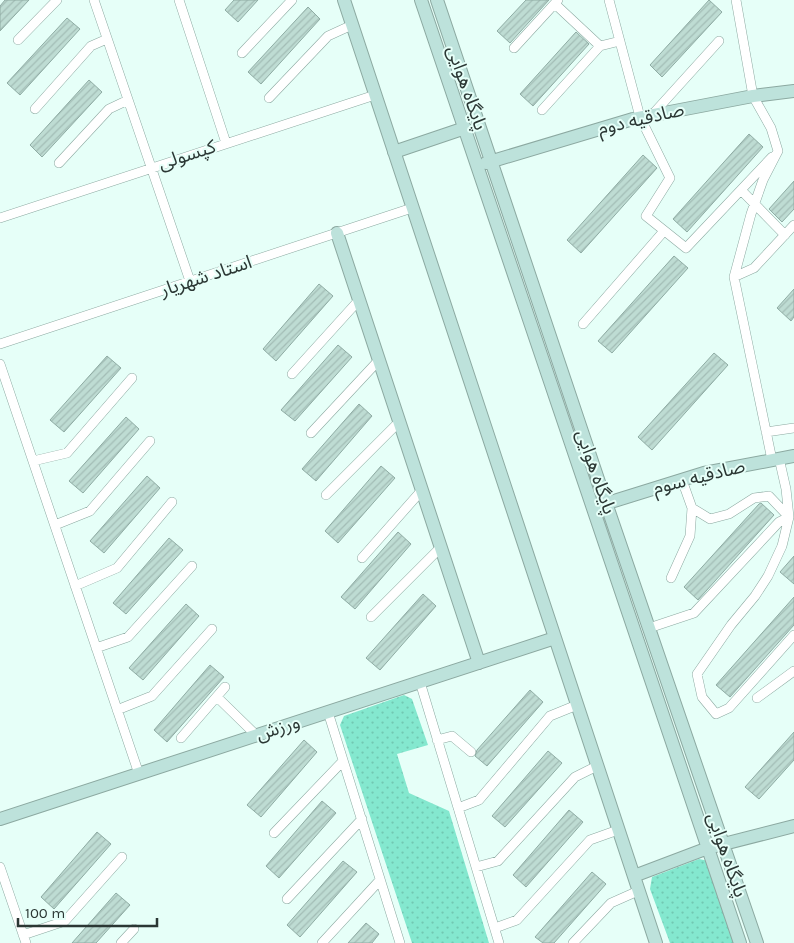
<svg xmlns="http://www.w3.org/2000/svg" width="794" height="943" font-family="Karla,'Noto Sans Arabic',sans-serif">
<style>
.grass{fill:url(#grass-dots)}
.building{fill:url(#building-hatch);stroke:#8faca4}
.lines{fill:none;stroke-linecap:round;stroke-linejoin:round}
.street-casing{stroke:#8ca9a1;stroke-width:10}
.secondary-casing{stroke:#8ca9a1;stroke-width:14}
.street{stroke:#fff;stroke-width:9}
.secondary{stroke:#bde2db;stroke-width:12}
.labels{text-anchor:middle;dominant-baseline:central;stroke-width:4;stroke-linejoin:round;paint-order:stroke}
.street-label{font-size:19px;fill:#2b3734;stroke:#e6fff8}
</style>
<defs>
<pattern id="grass-dots" width="8" height="8" patternUnits="userSpaceOnUse" patternTransform="scale(1.25)"><rect width="8" height="8" fill="#84e8cf"/><path d="M2 2h.1M6 6h.1" fill="none" stroke="#72c8b2" stroke-width="1.8" stroke-linecap="round"/></pattern>
<pattern id="building-hatch" width="6" height="6" patternUnits="userSpaceOnUse" patternTransform="scale(1.25)"><rect width="6" height="6" fill="#bedcd3"/><path d="M-1 1l2-2M0 6l6-6M5 7l2-2" fill="none" stroke="#a3bdb6"/></pattern>
</defs>
<rect width="100%" height="100%" fill="#e6fff8"/>
<path class="grass" d="M404,695L412,699L428,745L397,754L409,793L449,811L489,943H412L340,725L344,716Z
M699,859L709,861L736,943H670L650,889L652,877Z"/>
<path class="building" d="M5,0H29L0,31V6Z
M234,0H258L238,22L225,10Z
M526,0H549L510,43L497,31Z
M709,0L722,12L662,77L650,65Z
M308,7L320,19L261,84L248,72Z
M67,18L80,29L20,95L7,83Z
M576,32L589,44L533,106L520,94Z
M89,80L102,92L42,157L30,145Z
M749,134L763,147L687,232L673,219Z
M643,155L657,168L581,253L567,240Z
M794,181V209L782,222L769,209Z
M674,256L688,268L612,353L598,341Z
M319,284L333,296L276,361L263,349Z
M794,289V317L791,321L777,308Z
M338,345L352,357L295,421L281,410Z
M714,353L728,365L652,450L638,437Z
M107,356L121,368L64,432L50,420Z
M359,404L372,416L316,481L302,469Z
M126,417L139,429L83,493L69,481Z
M381,466L395,478L338,543L325,531Z
M147,476L160,488L104,553L90,541Z
M761,503L774,515L698,600L684,587L759,504Z
M398,532L411,544L355,609L341,597Z
M169,538L183,550L126,614L113,603Z
M794,556V584L780,572Z
M423,594L436,606L380,670L366,658Z
M794,597V625L730,697L716,685Z
M186,604L199,616L143,680L129,668Z
M210,665L224,677L167,742L154,730Z
M530,690L543,702L487,766L475,756L477,750Z
M794,732V760L759,799L745,787Z
M304,740L317,752L261,817L247,805Z
M548,751L562,763L505,827L492,816Z
M322,801L336,813L279,878L266,866Z
M569,810L583,822L526,887L513,875Z
M97,832L111,844L54,909L41,897Z
M343,861L357,872L300,937L287,925Z
M592,872L606,884L554,943H543L535,937Z
M116,893L130,905L96,943H72Z
M366,923L379,934L372,943H348Z"/>
<g class="lines">
<defs>
<path id="street" d="M94,0L190,281
M179,0L226,143
M609,0L640,117L670,178L646,216L686,248L772,157
M736,0L753,96L771,128L778,151L763,180L751,214L734,277L772,460
M555,4L600,46
M18,40L57,0
M514,48L558,0
M242,53L292,0
M269,98L328,36L352,25
M35,109L91,46L107,39
M542,110L600,46L620,41
M652,115L719,41
M59,163L109,109L128,100
M741,190L785,235
M0,218L375,95
M734,277L754,268L794,225
M583,324L664,231
M0,344L412,208
M0,364L139,774
M292,374L359,300
M766,432L794,428
M311,433L379,360
M779,458L786,489L789,517L782,546L768,576L755,596L731,625L697,674L702,697L716,714L729,708L794,635
M33,461L67,453L132,378
M326,495L399,422
M55,525L90,511L150,441
M362,558L422,490
M671,578L690,536L692,508L682,480
M75,586L117,568L172,502
M371,617L441,547
M649,628L694,613L779,522L789,517L769,496L754,498L729,514L710,519L692,508
M96,648L128,637L192,566
M420,682L499,943
M217,697L256,735
M757,698L794,671
M117,710L152,696L212,629
M328,712L400,943
M181,738L225,687
M437,740L452,736L471,752
M458,808L479,800L550,716L577,705
M274,833L343,761
M0,867L26,943
M476,867L498,861L575,777L597,766
M287,899L362,819
M495,928L517,920L590,840L618,830
M23,935L65,921L122,857
M121,943L134,929
M322,943L380,880
M573,943L611,903L638,891"/>
<path id="secondary" d="M344,0L656,943
M421,0L740,943
M437,0L606,503L757,943
M394,152L465,128
M486,163L633,119L753,96L794,91
M337,233L479,663
M598,506L704,473L794,456
M0,819L555,638
M634,876L708,848L794,826"/>
</defs>
<use href="#street" class="street-casing"/>
<use href="#secondary" class="secondary-casing"/>
<use href="#street" class="street"/>
<use href="#secondary" class="secondary"/>
</g>
<g class="labels">
<g class="street-label">
<text transform="translate(467 88) rotate(71)">پایگاه هوایی</text>
<text transform="translate(641 119) rotate(-13)">صادقیه دوم</text>
<text transform="translate(187 155) rotate(-18)">کپسولی</text>
<text transform="translate(206 276) rotate(-18)">استاد شهریار</text>
<text transform="translate(596 472) rotate(71)">پایگاه هوایی</text>
<text transform="translate(699 477) rotate(-14)">صادقیه سوم</text>
<text transform="translate(278 728) rotate(-18)">ورزش</text>
<text transform="translate(727 855) rotate(71)">پایگاه هوایی</text>
</g>
</g>
<path d="M18 918v8h139v-8" fill="none" stroke="#2b3734" stroke-width="2.5"/>
<text x="25" y="918" font-size="15" fill="#2b3734" stroke="#e6fff8" stroke-width="4" paint-order="stroke">100 m</text>
</svg>
